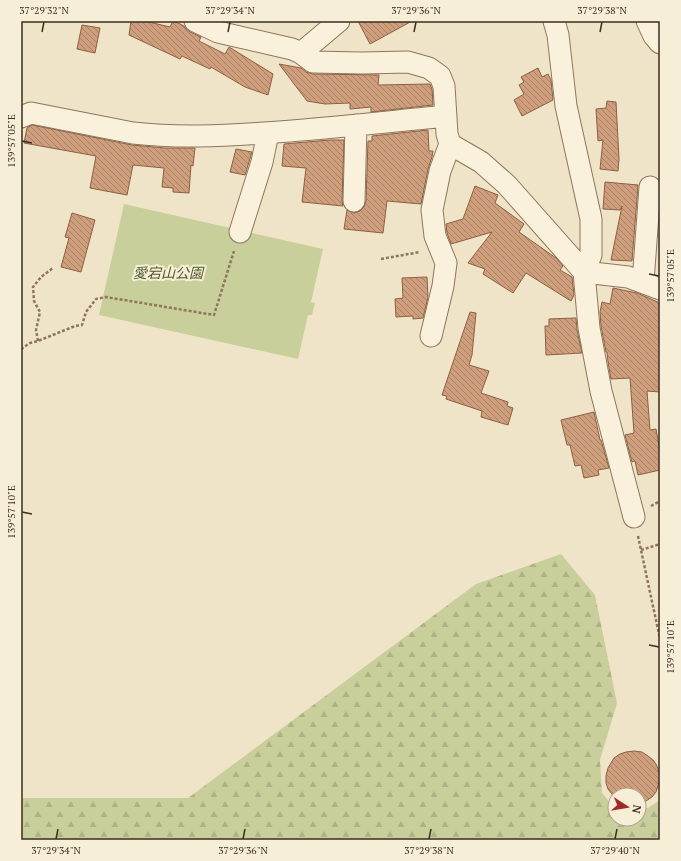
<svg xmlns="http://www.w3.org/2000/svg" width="681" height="861" font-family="'PT Serif','Noto Sans JP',serif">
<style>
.green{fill:#c9cf9b}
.forest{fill:url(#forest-firs)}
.building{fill:url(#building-back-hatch);stroke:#8d5f41}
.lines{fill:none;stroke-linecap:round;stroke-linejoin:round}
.minor-casing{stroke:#8d765c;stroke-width:23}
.path{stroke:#8d765c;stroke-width:2.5;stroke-dasharray:3 2;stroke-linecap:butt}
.minor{stroke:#faf1dc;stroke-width:21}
.ticks{fill:none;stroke:#3d2e20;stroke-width:1.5}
.labels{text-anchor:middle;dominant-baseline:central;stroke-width:4;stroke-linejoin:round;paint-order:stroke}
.park-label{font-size:14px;font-style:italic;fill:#4d5a26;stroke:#f7eed8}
.neatline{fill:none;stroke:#3d2e20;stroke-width:1.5}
.ticks-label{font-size:10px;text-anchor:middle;fill:#3d2e20}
</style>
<defs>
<pattern id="forest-firs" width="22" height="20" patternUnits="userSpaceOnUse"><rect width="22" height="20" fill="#c9cf9b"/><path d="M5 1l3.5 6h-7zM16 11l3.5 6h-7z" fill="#aeb285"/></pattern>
<pattern id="building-back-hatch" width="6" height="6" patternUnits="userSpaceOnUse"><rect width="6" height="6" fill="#cf9f7d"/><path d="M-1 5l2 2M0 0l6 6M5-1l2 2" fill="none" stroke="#a98266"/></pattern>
</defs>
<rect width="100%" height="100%" fill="#f0e4c8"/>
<path class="green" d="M124,204L323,249L311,302L315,303L312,315H308L298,359L99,315Z"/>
<path class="forest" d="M561,554L595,595L617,703L600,760L602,793L615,809V819H639V808H648L660,800V840H21V798H188L476,584Z"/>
<path class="building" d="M131,21H145L170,27L173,21H174L184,26L185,28L190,32L201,37L199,41L225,54L229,47L273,74L268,95L245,87L211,67L210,69L182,56L180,59L129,35Z
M358,21H412L370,44Z
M82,25L100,28L95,53L77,49Z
M279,64L301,68L306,72L313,74L379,75L378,85L430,84L432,89L433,105L371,112V107L350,109V103L325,104L307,101Z
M538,68L542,77L548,74L551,80L553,100L522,116L514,100L524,94L519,85L524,82L521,77Z
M607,101L616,102L619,159L618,171L600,169L603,140L598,141L596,109L606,108Z
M32,125L132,145L165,148H195L193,166L191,165L189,193L173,192V188L162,187L164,168L133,165L127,195L90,188L96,156L24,143L27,128Z
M428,130L429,151H433L432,157L428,169L421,204L387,201L383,233L344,229L347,210L354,213L360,211L364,207L366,201L368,141H372V136Z
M330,140H344L342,201L343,206L302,202L306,168L282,166L284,144Z
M236,149L252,152L245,175L230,172Z
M605,182L638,185L632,261L611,260L622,206L620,210L603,209Z
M475,186L498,195L495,203L524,224L519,232L556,258L563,266L560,270L572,277L574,295L571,301L526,273L513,293L483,274L485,269L468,263L492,232L451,244L447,233L446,224L463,219Z
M72,213L95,220L81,272L61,267L69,238L65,237Z
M427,277L428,297L423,318L413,319V316L396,317L395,299L403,298L402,278Z
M613,288L637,293L660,303V392L647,391L650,430L656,429L660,451V470L638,475L635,461L632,462L625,435L634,433L630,378L611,379L608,362L607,352H606L601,326L600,312L602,302L610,304Z
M470,312L476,313L472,355L469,365L489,371L481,393L508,402L507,406L513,408L508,425L481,417L482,411L446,399L447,396L442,395Z
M576,318L577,330L582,353L546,355L545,326H549V319Z
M594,412L600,440H601L609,468L598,470L599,475L584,478L581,465L575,466L570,445H567L561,420Z
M634,751L642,752L648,756L653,760L656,764L660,774L659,783L656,792L652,797L646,801L640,804H639V795H615V798L608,789L606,783V776L608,768L614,758L620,754L626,752Z"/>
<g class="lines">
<defs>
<path id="minor" d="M195,21L218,32L292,49L301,53L313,62L362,63L408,62L429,68L440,76L444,86L447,134L450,144L481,162L507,185L584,272L589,328L601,391L634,517
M554,21L558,35L566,106L591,219V255L584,272L628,277L660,289
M647,21L654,36L660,43
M301,53L339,21
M21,117L31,113L133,133C177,138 220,136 264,133C325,129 385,122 446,116
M354,201L356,125
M240,232L262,162L268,133
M643,282L650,187
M431,336L443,286L446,263L435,236L432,210L440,171L450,144"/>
</defs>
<use href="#minor" class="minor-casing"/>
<path class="path" d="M381,259L420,252
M38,341L36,330L40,312L34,301L33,287L41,277L53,268
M21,349L30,343L38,341L75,326L82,325L86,312L96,299L106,297L214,315L234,251
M651,506L660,501
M638,536L660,639
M641,550L660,544"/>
<use href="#minor" class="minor"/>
</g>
<path class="ticks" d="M42,32L44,22M228,32L230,22M414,32L416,22M600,32L602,22M22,141L32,143M649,274L659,276M22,512L32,514M649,645L659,647M56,839L58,829M243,839L245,829M429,839L431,829M615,839L617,829"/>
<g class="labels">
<g class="park-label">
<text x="168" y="272">愛宕山公園</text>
</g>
</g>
<rect width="681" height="861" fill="none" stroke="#f7eed8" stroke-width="44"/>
<g transform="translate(627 807) rotate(102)"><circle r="19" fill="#f7eed8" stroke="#ada18e"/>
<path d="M0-3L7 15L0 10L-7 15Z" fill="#9e2a2b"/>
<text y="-6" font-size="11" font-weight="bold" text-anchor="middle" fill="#3d2e20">N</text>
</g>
<rect x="22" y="22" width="637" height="817" class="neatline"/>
<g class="ticks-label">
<text x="44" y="14">37°29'32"N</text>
<text x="230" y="14">37°29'34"N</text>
<text x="416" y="14">37°29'36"N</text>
<text x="602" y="14">37°29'38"N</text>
<text transform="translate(11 141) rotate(-90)" y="4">139°57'05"E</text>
<text transform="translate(670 276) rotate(-90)" y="4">139°57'05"E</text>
<text transform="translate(11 512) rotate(-90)" y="4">139°57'10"E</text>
<text transform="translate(670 647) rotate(-90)" y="4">139°57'10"E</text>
<text x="56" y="854">37°29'34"N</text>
<text x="243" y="854">37°29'36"N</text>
<text x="429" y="854">37°29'38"N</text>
<text x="615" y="854">37°29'40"N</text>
</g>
</svg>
